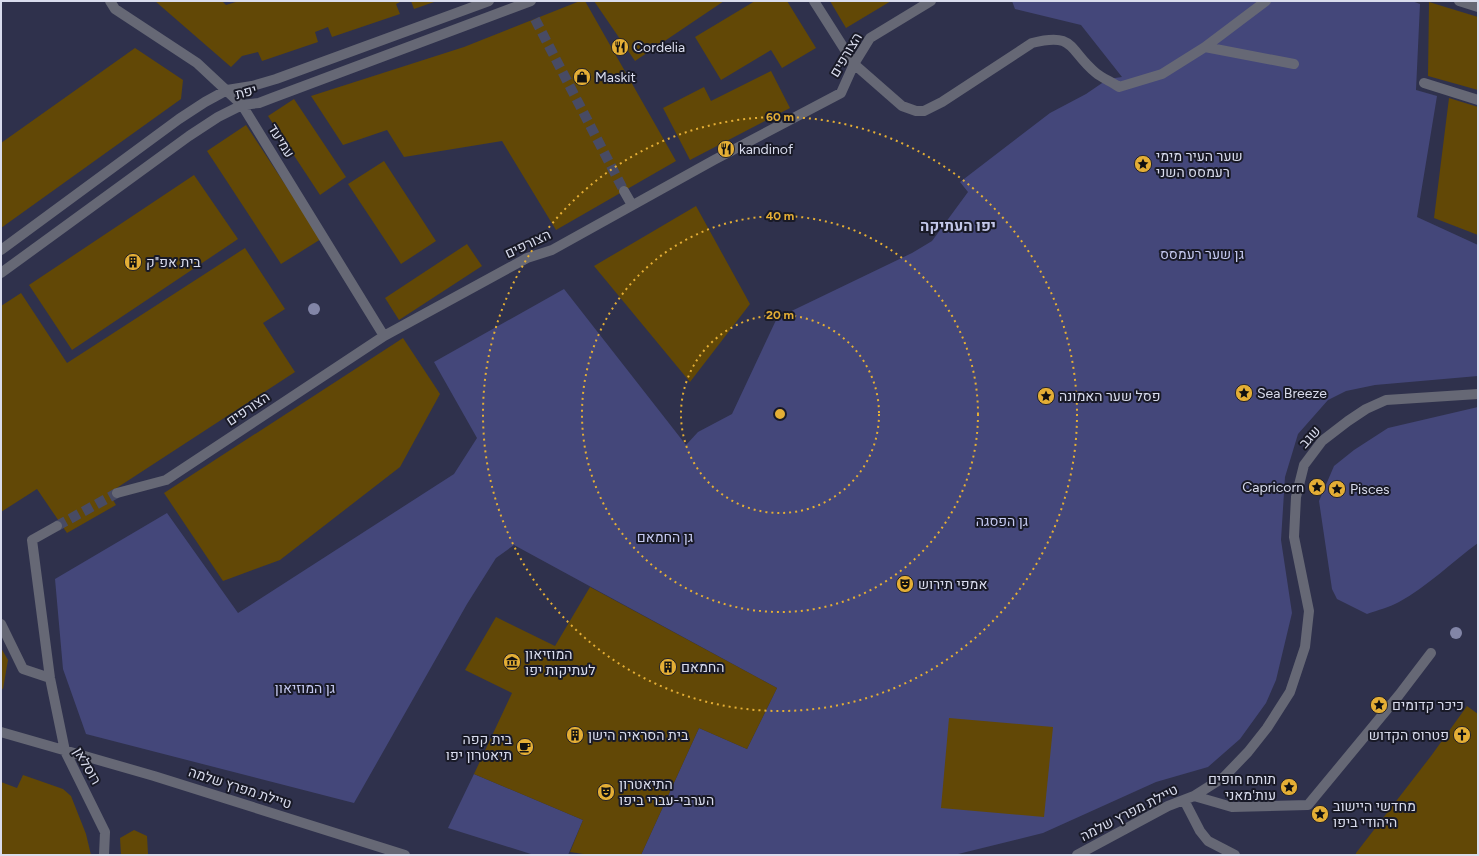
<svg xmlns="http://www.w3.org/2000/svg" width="1479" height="856" font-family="Figtree,Heebo,sans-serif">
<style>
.green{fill:#44477a}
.building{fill:#624806}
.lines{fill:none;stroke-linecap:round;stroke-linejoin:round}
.minor-tunnel{stroke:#484b64;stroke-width:10;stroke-dasharray:10 5;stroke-linecap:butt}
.minor{stroke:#666875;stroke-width:10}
.tree{fill:#8285a7}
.ring{fill:none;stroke:#e4ae35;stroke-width:2;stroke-dasharray:2 4}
.labels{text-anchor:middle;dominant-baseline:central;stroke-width:4;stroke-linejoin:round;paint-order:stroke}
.poi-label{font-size:14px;fill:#d9dced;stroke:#191a27;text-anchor:start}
.street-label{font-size:14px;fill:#d9dced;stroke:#191a27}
.park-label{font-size:14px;fill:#c6caf1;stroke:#191a27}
.neighbourhood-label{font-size:15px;font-weight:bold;fill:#c3c7e9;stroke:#191a27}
.centre{fill:#e4ae35;stroke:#191a27;stroke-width:2}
.ring-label{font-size:12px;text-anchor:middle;font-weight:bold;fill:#e4ae35;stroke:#191a27;stroke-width:4;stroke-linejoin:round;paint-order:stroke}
</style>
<rect width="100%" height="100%" fill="#2f314c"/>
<path class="green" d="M1012,1H1412L1420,4L1416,90L1437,96L1417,217L1478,245V376L1375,385L1346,391L1328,400L1298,434L1285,477L1281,540L1292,613L1276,680L1266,703L1240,739L1208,767L1156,782L1043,833L954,855H641L699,728L747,749L777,688L514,545L496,558L467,604L354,803L86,734L63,669L55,579L167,513L238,613L454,474L477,438L434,362L564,289L686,445L698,432L732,414L777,318L912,253L932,241L968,192L960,182L1050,113L1086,94L1108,79L1122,77L1081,25L1015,9Z
M1478,407V543C1452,562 1428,586 1399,602C1390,607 1378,610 1367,614L1337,599L1332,589L1319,501L1334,466L1354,450L1388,428Z
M474,774L583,820L568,855H534L448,828Z"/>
<path class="building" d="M155,1H222L226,5L239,1H402L396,4L400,14L332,37L328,27L315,32L318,42L262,61L258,52L242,56L231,67Z
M411,1H437L414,9Z
M580,1H585L676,161L556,230L502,141L404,157L387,130L343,145L311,96L464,47Z
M594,1H724L635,61Z
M755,1H787L816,48L782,68L771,50L721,80L695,37Z
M830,1H891L846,28Z
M1429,2L1478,17V90L1428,76Z
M135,48L183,80L181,99L1,228V143Z
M771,71L790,108L690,160L663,108L704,87L711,101Z
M1449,98L1478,107V235L1434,218Z
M294,99L346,177L320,195L268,116Z
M246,125L321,239L281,264L207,151Z
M384,161L436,241L401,264L348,184Z
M194,175L238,239L72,350L29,285Z
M696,206L750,304L690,382L594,266Z
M467,244L482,266L399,320L385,298Z
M245,248L285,309L263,323L295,372L109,493L116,505L67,533L37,489L1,512V306L21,293L67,363Z
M403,338L440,394L400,467L280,560L223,581L164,493Z
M590,587L777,688L747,749L699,728L641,855H590L570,852L583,820L474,774L512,693L465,670L496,617L555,646Z
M1,648L8,660L3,689L1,688Z
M1467,706L1478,714V855H1356V853L1431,756Z
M949,718L1053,727L1044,817L941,808Z
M23,775L63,789L71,796L86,834L91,855H1V782L17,788Z
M134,830L147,836L148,854L146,855H121L120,838Z"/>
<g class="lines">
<path class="minor-tunnel" d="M535,19L624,191
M57,526L117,493"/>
<path class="minor" d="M110,1L115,9L197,63L242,105L384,336
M814,1L854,64L902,106L916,111H924L942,102L1032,43C1076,32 1068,50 1096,73C1102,78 1112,82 1119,87L1162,74L1205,47L1294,64
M1459,1L1478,7
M1205,47L1266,1
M1424,83L1478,100
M624,191L632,205
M1,250L179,119L205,102L227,90L252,86L276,79L489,1
M1,273L189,136L218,117L242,105L259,103L272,98L531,1
M117,493L166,480L384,336L527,258L552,250L714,160L841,93L854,64L870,38L931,1
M57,526L32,540L50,678L65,751L105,832L104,855
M1,624L23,669L50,678
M1,732L154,776L405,855
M1194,796L1232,807L1308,805L1399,695L1431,653
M1184,800L1200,831L1208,841L1235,855
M1077,855L1168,806L1194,796L1224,777L1248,752L1267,728L1290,692L1305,647L1309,611L1294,537L1296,497L1304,465L1322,441L1348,421L1366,409L1386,400L1478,394"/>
</g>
<g class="tree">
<circle cx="314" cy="309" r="6"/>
<circle cx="1456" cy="633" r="6"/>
</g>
<g class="ring">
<circle cx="780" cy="414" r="99"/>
<circle cx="780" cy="414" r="198"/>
<circle cx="780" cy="414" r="297"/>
</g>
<defs>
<symbol id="restaurant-disc" viewBox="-11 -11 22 22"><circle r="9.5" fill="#e4ae35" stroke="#191a27"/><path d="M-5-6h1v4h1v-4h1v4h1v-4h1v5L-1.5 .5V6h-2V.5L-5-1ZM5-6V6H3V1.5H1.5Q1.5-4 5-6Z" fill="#111"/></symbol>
<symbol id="shop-disc" viewBox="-11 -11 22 22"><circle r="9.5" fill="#e4ae35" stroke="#191a27"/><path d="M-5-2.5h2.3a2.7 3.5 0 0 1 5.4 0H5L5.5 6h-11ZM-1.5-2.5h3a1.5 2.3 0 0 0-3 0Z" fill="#111"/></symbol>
<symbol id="sight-disc" viewBox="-11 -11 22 22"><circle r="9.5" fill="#e4ae35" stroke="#191a27"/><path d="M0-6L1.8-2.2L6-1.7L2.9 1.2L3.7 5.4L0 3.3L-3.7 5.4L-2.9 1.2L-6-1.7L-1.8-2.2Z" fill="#111"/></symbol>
<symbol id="building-disc" viewBox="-11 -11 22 22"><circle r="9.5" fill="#e4ae35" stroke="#191a27"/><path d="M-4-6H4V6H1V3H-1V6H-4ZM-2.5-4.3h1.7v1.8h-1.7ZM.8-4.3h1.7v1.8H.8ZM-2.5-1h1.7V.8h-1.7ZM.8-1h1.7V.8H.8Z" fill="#111"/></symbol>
<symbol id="theatre-disc" viewBox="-11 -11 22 22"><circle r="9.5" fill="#e4ae35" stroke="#191a27"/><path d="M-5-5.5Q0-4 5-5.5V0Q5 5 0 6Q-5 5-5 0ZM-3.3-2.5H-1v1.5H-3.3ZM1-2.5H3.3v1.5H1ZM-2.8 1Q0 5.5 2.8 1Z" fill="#111"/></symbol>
<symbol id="museum-disc" viewBox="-11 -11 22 22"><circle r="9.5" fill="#e4ae35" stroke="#191a27"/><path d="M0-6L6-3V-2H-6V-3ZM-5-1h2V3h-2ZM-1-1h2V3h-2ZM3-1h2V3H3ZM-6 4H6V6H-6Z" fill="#111"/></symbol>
<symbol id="church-disc" viewBox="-11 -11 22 22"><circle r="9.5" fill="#e4ae35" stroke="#191a27"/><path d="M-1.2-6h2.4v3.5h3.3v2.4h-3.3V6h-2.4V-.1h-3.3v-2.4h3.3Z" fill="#111"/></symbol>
<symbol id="cafe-disc" viewBox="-11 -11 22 22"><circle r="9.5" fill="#e4ae35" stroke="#191a27"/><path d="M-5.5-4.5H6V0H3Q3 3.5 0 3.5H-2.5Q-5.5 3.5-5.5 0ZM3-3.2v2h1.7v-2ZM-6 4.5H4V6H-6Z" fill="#111"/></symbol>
</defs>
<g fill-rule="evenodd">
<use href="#restaurant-disc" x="610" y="37" width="20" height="20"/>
<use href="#shop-disc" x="572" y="67" width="20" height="20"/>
<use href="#restaurant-disc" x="716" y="139" width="20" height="20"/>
<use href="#sight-disc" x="1133" y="154" width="20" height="20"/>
<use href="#building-disc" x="123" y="252" width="20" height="20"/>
<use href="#sight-disc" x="1234" y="383" width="20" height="20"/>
<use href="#sight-disc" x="1036" y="386" width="20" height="20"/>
<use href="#sight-disc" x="1307" y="477" width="20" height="20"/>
<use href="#sight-disc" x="1327" y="479" width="20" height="20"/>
<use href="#theatre-disc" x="895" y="574" width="20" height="20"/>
<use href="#museum-disc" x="502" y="652" width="20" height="20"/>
<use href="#building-disc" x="658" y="657" width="20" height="20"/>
<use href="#sight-disc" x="1369" y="695" width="20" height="20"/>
<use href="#building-disc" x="565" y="725" width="20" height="20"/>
<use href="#church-disc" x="1452" y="725" width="20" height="20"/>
<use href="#cafe-disc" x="515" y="737" width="20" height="20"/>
<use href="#sight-disc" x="1279" y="777" width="20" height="20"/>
<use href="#theatre-disc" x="596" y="782" width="20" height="20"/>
<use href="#sight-disc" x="1310" y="804" width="20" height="20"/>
</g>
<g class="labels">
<g class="poi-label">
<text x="633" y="47">Cordelia</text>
<text x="595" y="77">Maskit</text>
<text x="739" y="149">kandinof</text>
<text x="1156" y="156">שער העיר מימי<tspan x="1156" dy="16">רעמסס השני</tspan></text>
<text x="146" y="262">בית אפ"ק</text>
<text x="1257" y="393">Sea Breeze</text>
<text x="1059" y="396">פסל שער האמונה</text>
<text x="1304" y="487" text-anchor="end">Capricorn</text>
<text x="1350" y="489">Pisces</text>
<text x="918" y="584">אמפי תירוש</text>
<text x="525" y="654">המוזיאון<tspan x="525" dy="16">לעתיקות יפו</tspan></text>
<text x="681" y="667">החמאם</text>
<text x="1392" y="705">כיכר קדומים</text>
<text x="588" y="735">בית הסראיה הישן</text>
<text x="1449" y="735" text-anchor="end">פטרוס הקדוש</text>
<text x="512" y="739" text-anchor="end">בית קפה<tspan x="512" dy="16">תיאטרון יפו</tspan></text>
<text x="1276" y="779" text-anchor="end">תותח חופים<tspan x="1276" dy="16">עות'מאני</tspan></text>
<text x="619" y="784">התיאטרון<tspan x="619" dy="16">הערבי-עברי ביפו</tspan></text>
<text x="1333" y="806">מחדשי היישוב<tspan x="1333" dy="16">היהודי ביפו</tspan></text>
</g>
<g class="street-label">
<text transform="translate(846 55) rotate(-59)">הצורפים</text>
<text transform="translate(246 92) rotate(-15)">יפת</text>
<text transform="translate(281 141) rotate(58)">עמיעד</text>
<text transform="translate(528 244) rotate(-25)">הצורפים</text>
<text transform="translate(248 409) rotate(-34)">הצורפים</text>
<text transform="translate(1310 437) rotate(-48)">שגב</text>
<text transform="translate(87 766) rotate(60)">רוסלאן</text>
<text transform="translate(240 788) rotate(18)">טיילת מפרץ שלמה</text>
<text transform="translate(1129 813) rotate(-27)">טיילת מפרץ שלמה</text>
</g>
<g class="park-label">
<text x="1202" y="254">גן שער רעמסס</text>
<text x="1002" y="521">גן הפסגה</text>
<text x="665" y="537">גן החמאם</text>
<text x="305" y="688">גן המוזיאון</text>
</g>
<g class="neighbourhood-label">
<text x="958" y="226">יפו העתיקה</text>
</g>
</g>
<circle cx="780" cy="414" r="6" class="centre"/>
<g class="ring-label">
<text x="780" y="121">60 m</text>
<text x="780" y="220">40 m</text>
<text x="780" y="319">20 m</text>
</g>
<rect width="1479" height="856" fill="none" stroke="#d9dced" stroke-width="4"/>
</svg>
